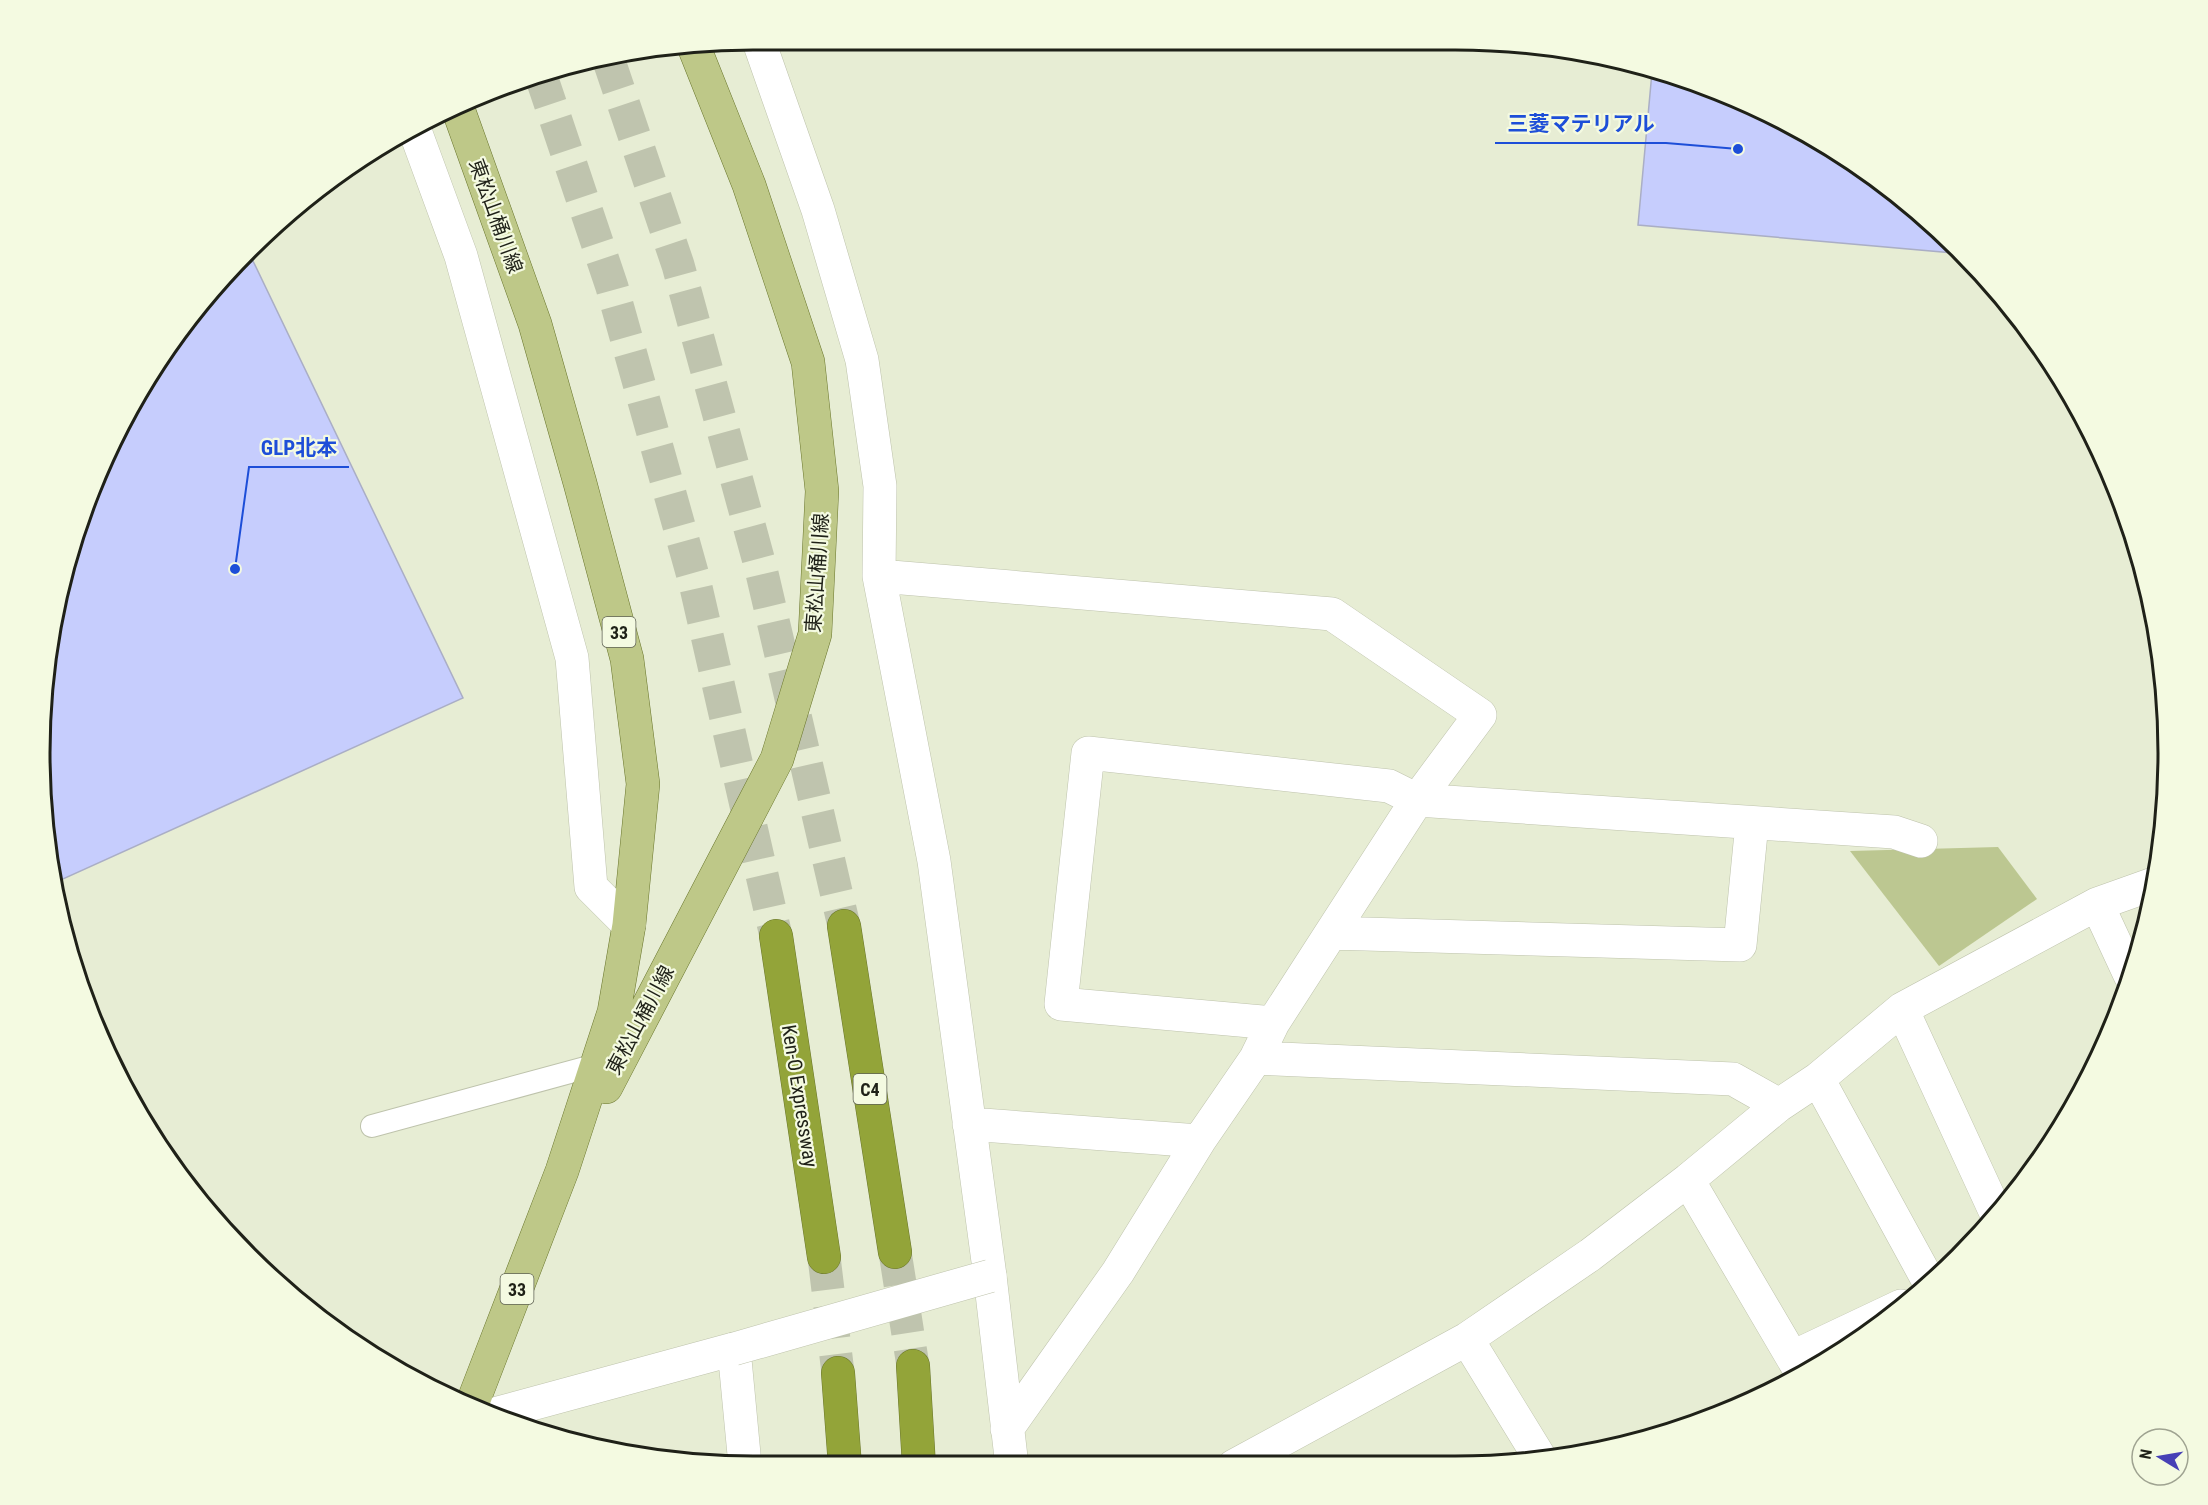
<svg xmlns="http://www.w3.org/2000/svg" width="2208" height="1505" font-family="'Roboto Condensed','Noto Sans JP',sans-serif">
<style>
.green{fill:#bcc791}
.building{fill:#c6cdfd;stroke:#aaaec5;stroke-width:1.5}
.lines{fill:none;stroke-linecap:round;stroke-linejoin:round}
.highway-tunnel{stroke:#bfc4ae;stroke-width:33;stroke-dasharray:33 16;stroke-linecap:butt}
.lane-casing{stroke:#bec3ac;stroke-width:24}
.street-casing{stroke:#bec3ac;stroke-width:34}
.primary-casing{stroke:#6a762d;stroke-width:34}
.highway-casing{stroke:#6a762d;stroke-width:34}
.lane{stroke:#fff;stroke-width:22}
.street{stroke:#fff;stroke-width:33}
.primary{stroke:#bec888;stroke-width:33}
.highway{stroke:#93a439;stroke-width:33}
.street-bridge-casing{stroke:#bec3ac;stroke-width:34;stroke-linecap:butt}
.street-bridge{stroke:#fff;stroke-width:33}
.labels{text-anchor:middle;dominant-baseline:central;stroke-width:4.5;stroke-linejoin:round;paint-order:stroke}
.shield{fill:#f4fae1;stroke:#5f6254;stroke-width:1.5}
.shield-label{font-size:18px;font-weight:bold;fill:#1f2118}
.street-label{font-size:20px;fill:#1f2118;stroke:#f4fae1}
.rim{fill:none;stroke:#1f2118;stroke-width:3}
.leader{fill:none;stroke:#1d4ed8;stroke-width:2}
.callout-dot{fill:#1d4ed8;stroke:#f4fae1;stroke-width:2}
.callout-label{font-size:21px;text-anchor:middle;font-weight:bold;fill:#1d4ed8;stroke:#f4fae1;stroke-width:4.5;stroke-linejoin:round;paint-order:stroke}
</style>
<rect width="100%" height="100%" fill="#e7edd4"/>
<path class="green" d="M1998,847L2037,899L1939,966L1850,851Z"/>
<path class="building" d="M1652,72L1771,113L1890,186L1965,254L1638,225Z
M253,261L463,698L52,884L39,753L45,660L93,479L159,356L216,282L222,277Z"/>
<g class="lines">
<path class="highway-tunnel" d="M608,58L678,265L761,569L844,926
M540,73L612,287L695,583L776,936
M895,1252L913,1366
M824,1257L838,1373"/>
<defs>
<path id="lane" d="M372,1126L596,1065"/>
<path id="street" d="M758,39L818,210L862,360L880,486L879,576L934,861L990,1276L1012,1466
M414,128L461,256L572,658L591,887L629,925
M879,576L1332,614L1480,715L1417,800L1331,933L1273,1023L1256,1058L1199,1141L1118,1272L1007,1429
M2097,904L2130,975
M1331,933L1740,945L1752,823
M1902,1009L1996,1213
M1273,1023L1061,1004L1088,753L1389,786L1417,800L1894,832L1921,841
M1256,1058L1733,1079L1779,1105
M1818,1079L1929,1282
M969,1124L1199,1141
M1688,1180L1802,1374
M1467,1339L1540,1458
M1793,1357L1901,1306
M491,1415L734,1349L745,1465
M1234,1466L1467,1339L1590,1255L1688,1180L1779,1105L1818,1079L1902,1009L2097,904L2156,883"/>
<path id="primary" d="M457,106L535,324L580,483L627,659L643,784L629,925L614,1012L562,1171L471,1407
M606,1087L777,759L815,634L822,491L808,362L749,185L694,47"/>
<path id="highway" d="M844,926L895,1252
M776,936L824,1257
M913,1366L919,1466
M838,1373L845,1466"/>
</defs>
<use href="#lane" class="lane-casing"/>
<use href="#street" class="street-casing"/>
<use href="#primary" class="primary-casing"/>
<use href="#highway" class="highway-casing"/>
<use href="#lane" class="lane"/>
<use href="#street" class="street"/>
<use href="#primary" class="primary"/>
<use href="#highway" class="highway"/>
<defs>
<path id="street-bridge" d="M734,1349L990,1276"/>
</defs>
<use href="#street-bridge" class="street-bridge-casing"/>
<use href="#street-bridge" class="street-bridge"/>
</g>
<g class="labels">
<g class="shield">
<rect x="602.5" y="617" width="33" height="30" rx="4.5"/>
<rect x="853.5" y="1074" width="33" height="30" rx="4.5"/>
<rect x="500.5" y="1274" width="33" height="30" rx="4.5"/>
</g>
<g class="shield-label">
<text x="619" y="632">33</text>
<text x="870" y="1089">C4</text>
<text x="517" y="1289">33</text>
</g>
<g class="street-label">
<text transform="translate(496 216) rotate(70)">東松山桶川線</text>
<text transform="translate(817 573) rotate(-86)">東松山桶川線</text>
<text transform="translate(640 1020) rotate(-62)">東松山桶川線</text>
<text transform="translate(800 1096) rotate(81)">Ken-O Expressway</text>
</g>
</g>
<path d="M0 0H2208V1505H0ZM753 50H1455A703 703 0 0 1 2158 753V753A703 703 0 0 1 1455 1456H753A703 703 0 0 1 50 753V753A703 703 0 0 1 753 50Z" fill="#f4fae1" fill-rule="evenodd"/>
<path class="rim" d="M753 50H1455A703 703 0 0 1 2158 753V753A703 703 0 0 1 1455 1456H753A703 703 0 0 1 50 753V753A703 703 0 0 1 753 50Z"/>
<path class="leader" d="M1738 149L1666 143H1495M235 569L249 467H349"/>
<g class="callout-dot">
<circle cx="1738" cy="149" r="6"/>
<circle cx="235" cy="569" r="6"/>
</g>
<g class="callout-label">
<text x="1581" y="131">三菱マテリアル</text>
<text x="299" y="455">GLP北本</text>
</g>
<g transform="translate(2160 1457) rotate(281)"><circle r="28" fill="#f4fae1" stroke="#9fa391" stroke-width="1.5"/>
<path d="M0-4.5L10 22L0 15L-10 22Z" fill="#4740b6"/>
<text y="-9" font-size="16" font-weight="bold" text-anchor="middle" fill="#1f2118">N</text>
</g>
</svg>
